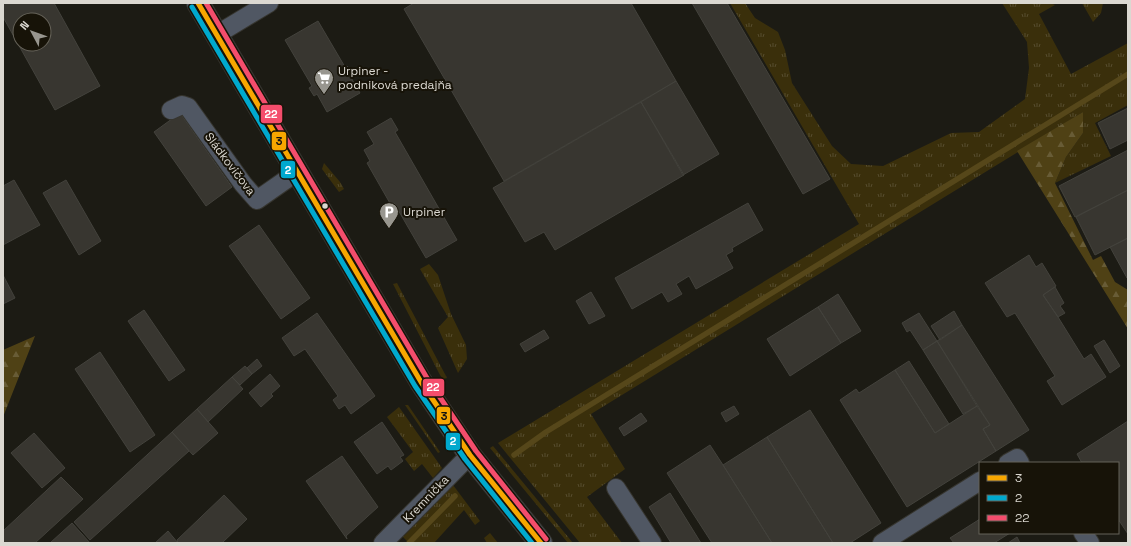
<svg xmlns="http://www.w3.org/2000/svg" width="1131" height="546" font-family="'Space Grotesk',sans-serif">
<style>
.grass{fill:url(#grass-tufts)}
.forest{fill:url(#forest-firs)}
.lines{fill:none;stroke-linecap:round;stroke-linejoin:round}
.stream{stroke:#56471a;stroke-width:5.5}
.building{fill:#383630;stroke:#43423c;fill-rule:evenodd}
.minor-casing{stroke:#36352f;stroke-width:20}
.major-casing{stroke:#36352f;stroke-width:24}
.minor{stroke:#505763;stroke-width:18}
.major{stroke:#505763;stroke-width:22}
.bus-1-casing{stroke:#171308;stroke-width:8}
.bus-2-casing{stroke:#171308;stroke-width:8}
.bus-3-casing{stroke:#171308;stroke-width:8}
.bus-1{stroke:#f7a600;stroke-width:5}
.bus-2{stroke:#00a9ce;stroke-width:5}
.bus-3{stroke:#f44d6c;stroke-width:5}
.bus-dot{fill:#dbd8d1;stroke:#171308;stroke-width:1.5}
.labels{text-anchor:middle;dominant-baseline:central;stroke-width:4;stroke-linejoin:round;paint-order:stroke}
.poi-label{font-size:12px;fill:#dbd8d1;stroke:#171308;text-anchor:start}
.street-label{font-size:12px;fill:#dbd8d1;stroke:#171308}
.line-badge{stroke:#171308;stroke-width:1.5}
.badge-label{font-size:11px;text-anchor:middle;font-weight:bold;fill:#fff}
.pale-badge-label{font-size:11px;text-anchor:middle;font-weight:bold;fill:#111}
</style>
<defs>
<pattern id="grass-tufts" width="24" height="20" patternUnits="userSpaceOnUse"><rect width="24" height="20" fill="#3a2f0b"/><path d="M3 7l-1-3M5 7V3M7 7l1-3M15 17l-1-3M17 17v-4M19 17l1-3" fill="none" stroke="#564c2e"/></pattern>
<pattern id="forest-firs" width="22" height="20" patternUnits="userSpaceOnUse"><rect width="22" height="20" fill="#4f4115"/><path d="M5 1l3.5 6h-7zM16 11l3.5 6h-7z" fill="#685c36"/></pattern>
</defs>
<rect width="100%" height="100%" fill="#1c1b14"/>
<path class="grass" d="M730,3H745L755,18L778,32L785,50L792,83L832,146L851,164L883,166L951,133L979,132L1025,99L1029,68L1027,42L1002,3H1050L1055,5L1039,14L1071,74L1128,43V105L1095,123L1111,156L1055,183L1066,157L1083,133V112L591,414L625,469L587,497L622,543H580L498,443L859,224Z
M1082,3H1103L1101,13L1093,22Z
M324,163L340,182L344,189L339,192L322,169Z
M429,264L438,275L451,314L466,345L467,359L458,373L438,328L448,317L420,269Z
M397,283L447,378L443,379L440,375L393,284Z
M405,405H408L440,452L438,453Z
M399,407L442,468L433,478L422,464L414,471L405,459L413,452L387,417Z
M493,446L573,543H568L490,448Z
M453,485L480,521L475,525L464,510L434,543H409L403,537L438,501L437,498Z
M490,533L498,543H487L484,538Z"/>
<path class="forest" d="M1083,112V133L1066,157L1055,183L1093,260L1101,256L1115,282L1128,290V329L1017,151Z
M35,336L3,417V350Z"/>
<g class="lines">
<path class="stream" d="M514,455L546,432L1128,74
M409,543L455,496"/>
</g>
<path class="building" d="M3,3H54L100,86L55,110L3,17ZM20,20H44V44H20Z
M414,3H631L676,81L504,181L404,9Z
M692,3H727L830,179L803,194Z
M318,21L345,67L347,66L352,74L350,76L360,93L327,112L317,94L314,96L309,88L312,86L285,40Z
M676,81L719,154L683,175L641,102Z
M641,102L684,175L555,250L544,232L525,242L493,188Z
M1128,108V140L1110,149L1098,123Z
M180,113L232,187L206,206L154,132Z
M391,118L398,130L395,132L457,240L426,258L394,203L391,205L367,163L370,161L364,150L374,144L367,132Z
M1128,150V190L1075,217L1059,186Z
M14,180L40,225L3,245V186Z
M66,180L101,241L79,255L43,193Z
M1128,190V238L1095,255L1076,217Z
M748,203L763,230L732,248L733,251L726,255L733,268L696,289L689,276L676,284L682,294L668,302L662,292L632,309L615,278Z
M259,225L310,298L281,319L229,246Z
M1128,238V278H1127L1110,247Z
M1029,255L1036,267L1042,263L1056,286L1043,295L1058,317L1084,359L1091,354L1106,377L1062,405L1047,381L1055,376L1015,313L1007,317L985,283Z
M3,275L15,298L3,304Z
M1055,287L1064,303L1060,306L1065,313L1058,317L1043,295Z
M591,292L605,316L589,324L576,301Z
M838,294L861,331L841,343L818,307Z
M818,307L841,343L790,376L767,339Z
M144,310L185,370L169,381L128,321Z
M954,311L962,325L940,340L931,326Z
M317,313L375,396L351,414L345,405L339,409L333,400L338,396L305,349L294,356L282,338Z
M919,313L937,341L923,350L910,330L907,332L902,323Z
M962,325L1029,430L996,451L983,429L990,425L937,341Z
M544,330L549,338L525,352L520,344Z
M1104,340L1120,366L1110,373L1094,346Z
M937,341L977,406L963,414L923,350Z
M100,352L155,435L130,452L75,369Z
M257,359L262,366L252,374L247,368Z
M909,361L949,424L935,433L895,370Z
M245,366L252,374L240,385L232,377Z
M895,370L935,433L977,406L990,425L983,429L996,451L907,507L840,400L856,389L859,393Z
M270,374L280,386L271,394L273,396L261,407L249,393Z
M232,377L243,389L208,422L197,409Z
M734,406L739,414L726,422L721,413Z
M197,409L218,433L193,455L172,432Z
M810,410L881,523L850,543H833L767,437Z
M641,413L647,421L624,436L619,428Z
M1128,421V534L1118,519V463H1082L1077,454Z
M382,422L404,455L400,457L403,461L391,470L388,466L377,474L354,442Z
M172,432L189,451L90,540L74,522Z
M34,433L65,468L42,488L11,453Z
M767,437L833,543H772L723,465Z
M710,445L723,465L772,543H712L667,473Z
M342,456L378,507L346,536L347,539L306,481Z
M61,477L83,499L35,543H3V531Z
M670,493L701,543H671L649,507Z
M224,495L247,519L222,543H178L177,540Z
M980,519V533H1010L994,543H954L950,538Z
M72,523L90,543H50Z
M168,531L178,543H155Z
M1017,537L1020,543H1008Z"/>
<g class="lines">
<defs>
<path id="minor" d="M216,35L269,3
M171,110L182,105L188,107L243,184L257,200L297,172
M1008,463L1017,458L1020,463
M616,488L652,543
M1083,533L1090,543
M383,543L470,455
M882,543L980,481"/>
<path id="major" d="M198,3L421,382L470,455L541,543"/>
</defs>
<use href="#minor" class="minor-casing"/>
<use href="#major" class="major-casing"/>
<use href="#minor" class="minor"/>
<use href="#major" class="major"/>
<defs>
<path id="bus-1" d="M198,3L421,382L470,455L541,543"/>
<path id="bus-2" d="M192,7L415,386L465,459L532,543"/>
<path id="bus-3" d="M206,3L427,378L476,451L546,539"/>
</defs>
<use href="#bus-1" class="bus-1-casing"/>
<use href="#bus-2" class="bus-2-casing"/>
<use href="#bus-3" class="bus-3-casing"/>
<use href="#bus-1" class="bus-1"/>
<use href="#bus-2" class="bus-2"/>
<use href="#bus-3" class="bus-3"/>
</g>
<defs>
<symbol id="supermarket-pin" viewBox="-11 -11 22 30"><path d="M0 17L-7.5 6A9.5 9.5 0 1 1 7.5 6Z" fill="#98968f" stroke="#171308"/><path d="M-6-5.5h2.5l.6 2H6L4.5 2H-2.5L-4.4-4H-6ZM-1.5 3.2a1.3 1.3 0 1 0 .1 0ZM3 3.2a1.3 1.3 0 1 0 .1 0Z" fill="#fff"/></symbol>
<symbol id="parking-pin" viewBox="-11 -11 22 30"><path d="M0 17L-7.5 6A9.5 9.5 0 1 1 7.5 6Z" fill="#98968f" stroke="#171308"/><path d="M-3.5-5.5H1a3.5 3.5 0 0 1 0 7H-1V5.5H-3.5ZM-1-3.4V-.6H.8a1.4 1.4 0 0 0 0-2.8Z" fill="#fff"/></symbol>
</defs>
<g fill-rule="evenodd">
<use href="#supermarket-pin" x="313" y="67" width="22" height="30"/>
<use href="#parking-pin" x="378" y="201" width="22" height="30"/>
</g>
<circle class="bus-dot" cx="325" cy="206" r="3.5"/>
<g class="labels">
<g class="poi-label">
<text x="338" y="71">Urpiner -<tspan x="338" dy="14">podniková predajňa</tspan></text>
<text x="403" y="212">Urpiner</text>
</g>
<g class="street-label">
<text transform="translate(230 164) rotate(53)">Sládkovičova</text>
<text transform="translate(426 499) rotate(-46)">Kremnička</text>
</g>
</g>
<g class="line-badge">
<rect x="260" y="104" width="23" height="20" rx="4" fill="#f44d6c"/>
<rect x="271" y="131" width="16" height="20" rx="4" fill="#f7a600"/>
<rect x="280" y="160" width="16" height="19" rx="4" fill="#00a9ce"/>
<rect x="422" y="378" width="23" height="19" rx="4" fill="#f44d6c"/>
<rect x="436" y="406" width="15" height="19" rx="4" fill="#f7a600"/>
<rect x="445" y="432" width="16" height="19" rx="4" fill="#00a9ce"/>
</g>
<g class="badge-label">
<text x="271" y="118">22</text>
<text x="288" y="174">2</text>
<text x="433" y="391">22</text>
<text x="453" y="445">2</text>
</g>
<g class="pale-badge-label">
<text x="279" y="145">3</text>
<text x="444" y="420">3</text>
</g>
<rect width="1131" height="546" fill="none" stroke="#dbd8d1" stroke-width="8"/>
<rect x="979" y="462" width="140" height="72" fill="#171308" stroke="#656258"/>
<rect x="987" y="475" width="20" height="6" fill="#f7a600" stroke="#656258"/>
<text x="1015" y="482" font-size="12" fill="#dbd8d1">3</text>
<rect x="987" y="495" width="20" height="6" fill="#00a9ce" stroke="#656258"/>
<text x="1015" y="502" font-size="12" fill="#dbd8d1">2</text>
<rect x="987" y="515" width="20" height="6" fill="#f44d6c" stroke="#656258"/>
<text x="1015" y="522" font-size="12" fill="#dbd8d1">22</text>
<g transform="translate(32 32) rotate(311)"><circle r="19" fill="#171308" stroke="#656258"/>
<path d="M0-3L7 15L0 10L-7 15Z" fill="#98968f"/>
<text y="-6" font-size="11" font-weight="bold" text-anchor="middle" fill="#dbd8d1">N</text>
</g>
</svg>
